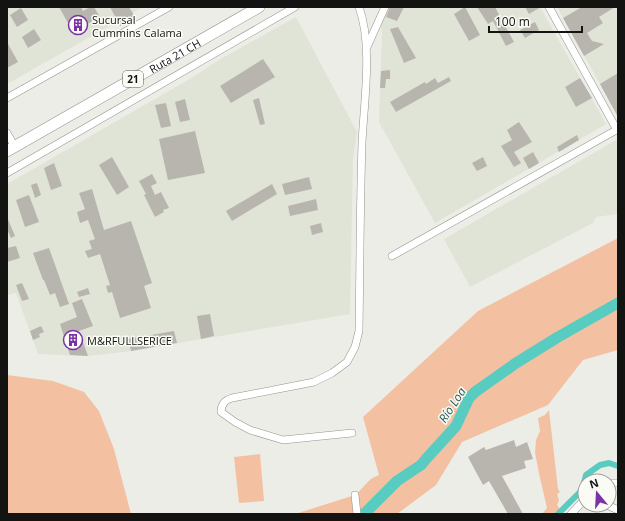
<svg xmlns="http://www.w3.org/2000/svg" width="625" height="521" font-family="'Open Sans',sans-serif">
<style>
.built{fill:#e0e4d6}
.green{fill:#f4c0a2}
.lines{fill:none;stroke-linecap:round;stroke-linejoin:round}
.canal{stroke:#58ccc0;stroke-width:6}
.river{stroke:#58ccc0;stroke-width:11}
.building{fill:#b8b5af}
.minor-casing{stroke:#92948d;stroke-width:8}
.highway-casing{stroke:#92948d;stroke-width:12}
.minor{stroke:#fff;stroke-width:7}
.highway{stroke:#fff;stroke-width:11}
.labels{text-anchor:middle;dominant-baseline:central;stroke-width:3;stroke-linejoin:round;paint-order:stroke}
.shield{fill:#f9fbf4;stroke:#585956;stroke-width:1}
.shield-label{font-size:10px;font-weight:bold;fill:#131412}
.poi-label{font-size:11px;fill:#131412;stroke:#f9fbf4;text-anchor:start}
.street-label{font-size:11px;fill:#131412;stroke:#f9fbf4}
.water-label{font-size:12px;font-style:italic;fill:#285a55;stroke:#f9fbf4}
</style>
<rect width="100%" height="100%" fill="#ecede7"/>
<path class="built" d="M7,7H143L7,84Z
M386,7H540L606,124L435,223L379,122L382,32L379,19Z
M557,7H618V117L600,84Z
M296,17L357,132L353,159L350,314L131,351L88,356L38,354L16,293L7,295V184L188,80L224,57Z
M618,139V214L596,217L593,223L470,287L444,239Z"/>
<path class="green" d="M618,238V350L583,360L548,405L462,442L436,485L397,514H295L355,495C364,488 367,479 379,475L363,417L478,311Z
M7,375L53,381L84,392L99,411L114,449L131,514H7Z
M549,410L558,489L560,492L557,494L559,500L557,505L560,509L561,514H542L547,508L540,478L535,453L536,440L540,431L538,418L545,415Z
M260,454L264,501L239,503L234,457Z"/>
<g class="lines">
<path class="canal" d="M558,514L582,490L586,475L600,465L609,463L618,466"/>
<path class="river" d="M364,514L397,481L421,465L426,459L456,426L469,398L475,392L516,363L558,337L618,303"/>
</g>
<path class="building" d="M59,7H81L83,11L90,7H94L100,17L73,32Z
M110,7H129L135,17L120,26Z
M390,7H404L397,21L386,17Z
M465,7L480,35L469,41L454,14Z
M477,7H495L514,42L506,46L493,21L488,24Z
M525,7H541L529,14Z
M582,7H615L599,17L603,23L587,33L592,41L604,44L584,56L563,18Z
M21,8L28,20L17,27L10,15Z
M535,22L539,30L525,38L520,30Z
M398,27L416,58L404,63L390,29Z
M34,29L41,40L28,48L22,37Z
M7,42L18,62L7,68Z
M263,59L275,77L231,103L220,86Z
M390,70V79H386L385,88H380L381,71Z
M618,73V117L600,84Z
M449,77L451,81L396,112L390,102L425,82L426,84L435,78L438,83Z
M580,78L592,98L576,107L565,87Z
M259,98L265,124L260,125L253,100Z
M185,99L190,120L180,122L175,102Z
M166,103L171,126L161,128L155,105Z
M519,122L532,142L514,152L521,163L514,167L501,146L512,140L507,130Z
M195,131L205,173L168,180L159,139Z
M577,135L579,140L559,152L557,147Z
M533,152L539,163L529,169L523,158Z
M112,157L129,187L117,195L99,165Z
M483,157L487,166L477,171L472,163Z
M54,163L62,186L51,190L44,168Z
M152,174L157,183L151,186L155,195L161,192L169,208L163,210L164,212L155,217L144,195L146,194L139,181Z
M309,177L312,189L285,195L282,184Z
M37,183L41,195L35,198L31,185Z
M272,184L277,194L232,221L226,211Z
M92,189L104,230L131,221L152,283L144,286L151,308L120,318L112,292L108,293L106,286L110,285L100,254L88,258L85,251L92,249L89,241L95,239L88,220L80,223L77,212L85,209L79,193Z
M29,195L39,222L25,227L16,200Z
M316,199L318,210L290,216L288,206Z
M7,217L15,236L11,238L7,229Z
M321,223L323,232L312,235L310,226Z
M16,246L20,258L7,262V248Z
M49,248L69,304L60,307L55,293L50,295L44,280H43L33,253Z
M22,283L29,299L22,301L16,285Z
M88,288L90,294L79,297L77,292Z
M82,299L93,326L79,331L88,356L70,355L60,324L77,317L72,303Z
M210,314L214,336L201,339L197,316Z
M41,326L44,332L39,334L40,337L33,340L30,331Z
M174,331L177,343L131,351L128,339Z
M514,440L516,447L527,442L533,459L524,461L526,468L502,476L523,514H508L489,481L483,485L468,457L484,447L486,450Z"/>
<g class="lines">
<defs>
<path id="minor" d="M549,7L617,130
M367,47L385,7
M7,98L169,7
M7,133L15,147
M7,173L295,7
M392,256L618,129
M352,433L283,440L250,430L235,422L221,412C221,404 225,400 232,398L314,382L332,373L347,362L355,347L359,331C360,268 360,206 362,143C364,101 373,46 359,7
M609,483H618
M355,495L357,514
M607,505L618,510
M571,514L585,499"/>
<g id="highway">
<path id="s1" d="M7,151L259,7"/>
</g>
</defs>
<use href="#minor" class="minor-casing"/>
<use href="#highway" class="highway-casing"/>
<use href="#minor" class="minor"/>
<use href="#highway" class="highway"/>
</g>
<defs>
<symbol id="building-ring" viewBox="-11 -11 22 22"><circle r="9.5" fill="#f9fbf4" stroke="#7a33a6" stroke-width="1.5"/><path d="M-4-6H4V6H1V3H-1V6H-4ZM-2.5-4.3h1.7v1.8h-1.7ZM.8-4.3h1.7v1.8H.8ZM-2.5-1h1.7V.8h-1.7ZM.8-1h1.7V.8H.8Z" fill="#7a33a6"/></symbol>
</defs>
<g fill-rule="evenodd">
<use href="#building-ring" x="67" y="14" width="22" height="22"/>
<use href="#building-ring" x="62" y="329" width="22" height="22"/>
</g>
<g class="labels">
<rect class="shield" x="123" y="71" width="20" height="16" rx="3"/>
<g class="shield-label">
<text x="133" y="79">21</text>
</g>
<g class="poi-label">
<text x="92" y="19">Sucursal<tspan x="92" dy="13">Cummins Calama</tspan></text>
<text x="87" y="340">M&amp;RFULLSERICE</text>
</g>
<g class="street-label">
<text stroke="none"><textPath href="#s1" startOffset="193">Ruta 21 CH</textPath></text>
</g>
<g class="water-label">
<text transform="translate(452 405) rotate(-57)">Río Loa</text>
</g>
</g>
<rect width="625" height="521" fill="none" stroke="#131412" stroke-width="16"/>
<g transform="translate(597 493) rotate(342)"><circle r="19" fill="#f9fbf4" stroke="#9d9f9a"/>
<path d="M0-3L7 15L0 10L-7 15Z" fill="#7a33a6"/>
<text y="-6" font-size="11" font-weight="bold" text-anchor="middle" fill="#131412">N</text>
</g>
<path d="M489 26v6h93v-6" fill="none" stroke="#131412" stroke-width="2"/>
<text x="495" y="26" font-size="12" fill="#131412" stroke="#f9fbf4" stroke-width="3" paint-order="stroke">100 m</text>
</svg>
